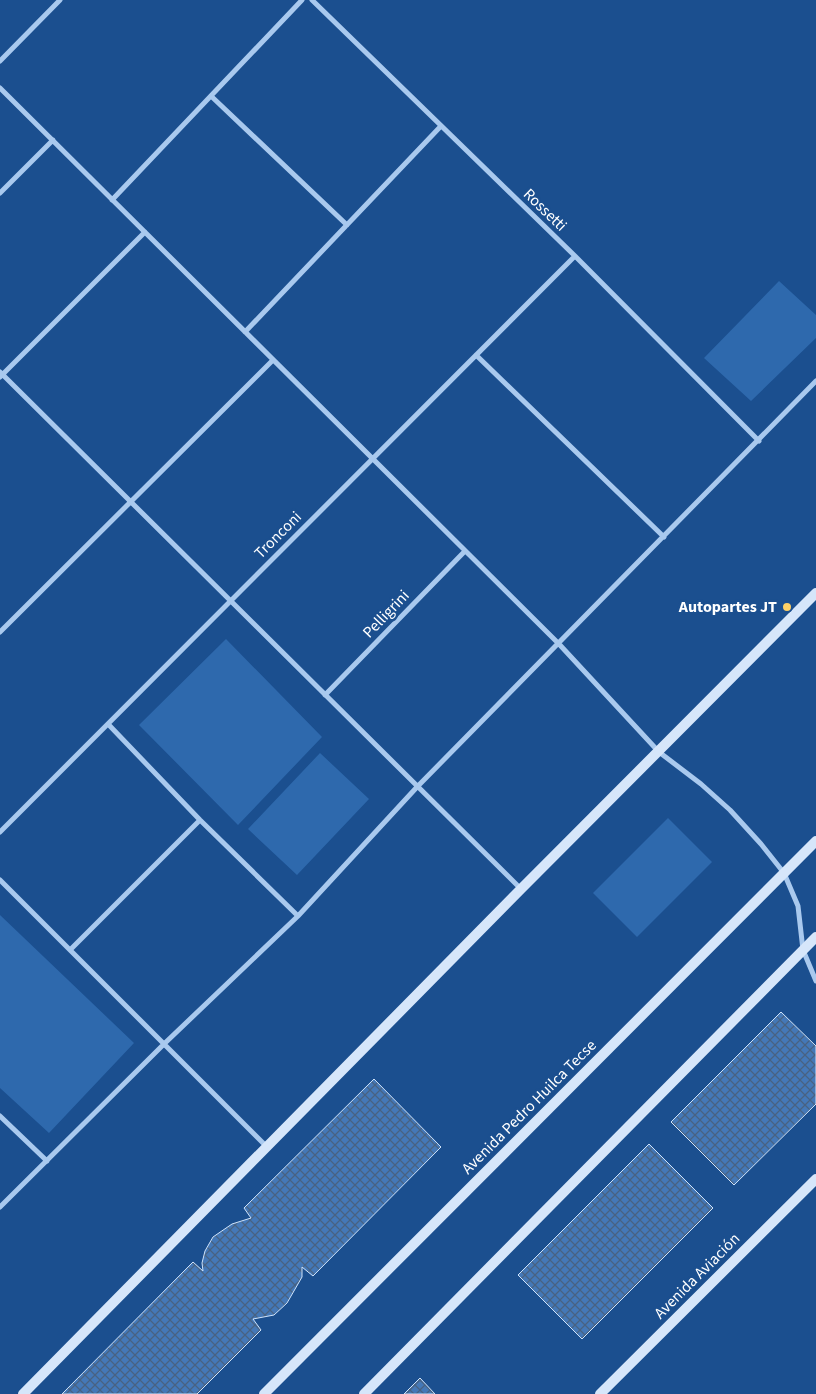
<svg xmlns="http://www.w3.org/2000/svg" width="816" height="1394" font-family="'Source Sans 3',sans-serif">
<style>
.green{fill:#2e69ad}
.building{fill:url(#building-cross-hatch);stroke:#cfe3fa}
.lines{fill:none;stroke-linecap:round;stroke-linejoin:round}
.street{stroke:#a9c9ee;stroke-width:5}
.secondary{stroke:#d6e6fa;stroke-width:10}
.poi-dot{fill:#ffd166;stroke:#1b4f8f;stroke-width:2}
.labels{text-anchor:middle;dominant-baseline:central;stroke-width:5;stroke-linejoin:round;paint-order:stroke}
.street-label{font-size:16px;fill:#fff;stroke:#1b4f8f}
.poi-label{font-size:16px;font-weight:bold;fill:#fff;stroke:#1b4f8f;text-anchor:end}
</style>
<defs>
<pattern id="building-cross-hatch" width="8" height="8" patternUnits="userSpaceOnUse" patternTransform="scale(1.25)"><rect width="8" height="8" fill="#4478b7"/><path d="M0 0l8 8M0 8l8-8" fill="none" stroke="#486282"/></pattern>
</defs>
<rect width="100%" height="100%" fill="#1b4f8f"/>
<path class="green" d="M779,281L816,315V338L751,401L704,358Z
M226,639L322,737L238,825L139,725Z
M320,753L369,799L297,875L248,829Z
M668,818L712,862L637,937L593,893Z
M0,915L134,1043L49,1133L0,1088Z"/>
<path class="building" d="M781,1012L816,1046V1104L734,1185L671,1122Z
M374,1079L441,1147L313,1276L302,1267V1277L287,1303L274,1315L253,1319L261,1330L197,1394H62L193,1262L203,1271L202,1263L205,1251L213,1237L232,1224L251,1218L244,1208Z
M649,1144L713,1208L582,1339L518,1275Z
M420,1378L435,1394H404Z"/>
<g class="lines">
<path class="street" d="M312,0L575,256L759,441
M0,61L60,0
M0,88L559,644L659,752L701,784L730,810L761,844L784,873L798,906L803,950L816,981
M211,96L347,225
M0,193L53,140
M112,200L302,0
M245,332L441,126
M476,355L664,537
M0,372L521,889
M0,377L145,232
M0,632L273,360
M325,695L465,551
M108,724L200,820L298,916
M0,832L575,256
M0,880L267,1147
M70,950L200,820
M0,1116L47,1161
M0,1207L164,1044L298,916L417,787L816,381"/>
<path class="secondary" d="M23,1394L521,889L816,593
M264,1394L816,841
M364,1394L816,937
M600,1394L816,1179"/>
</g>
<circle class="poi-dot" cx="787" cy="607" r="5"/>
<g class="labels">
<g class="street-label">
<text transform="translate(545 210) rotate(44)">Rossetti</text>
<text transform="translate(278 535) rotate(-45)">Tronconi</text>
<text transform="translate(386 614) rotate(-46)">Pelligrini</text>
<text transform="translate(529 1107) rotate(-45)">Avenida Pedro Huilca Tecse</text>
<text transform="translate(697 1276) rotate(-45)">Avenida Aviación</text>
</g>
<g class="poi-label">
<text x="777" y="607">Autopartes JT</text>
</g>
</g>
</svg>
